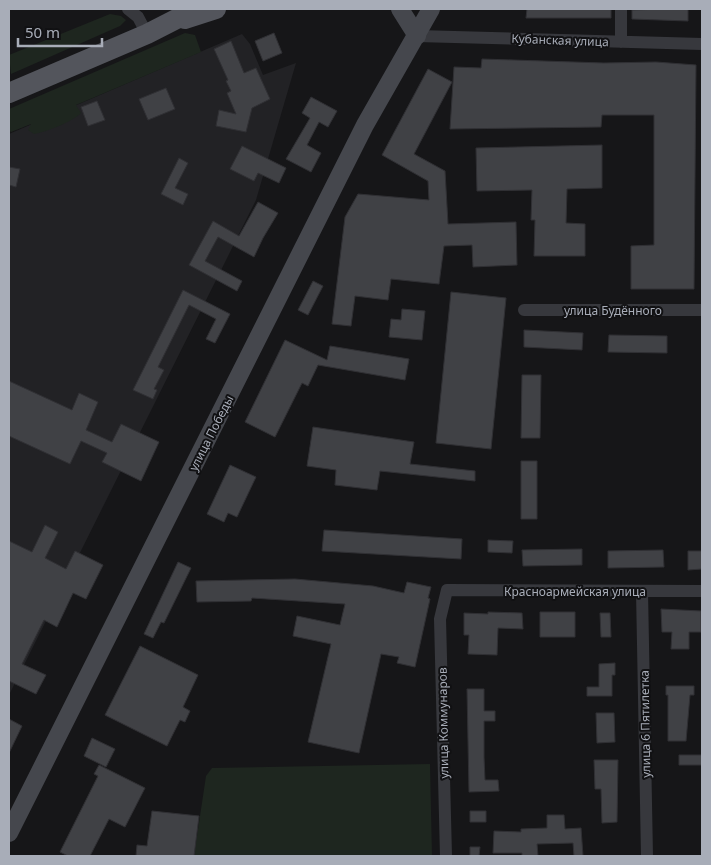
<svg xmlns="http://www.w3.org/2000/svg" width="711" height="865" font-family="'Noto Sans',sans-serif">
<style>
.built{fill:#222225}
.green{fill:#1e261f}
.building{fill:#404145;stroke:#303034}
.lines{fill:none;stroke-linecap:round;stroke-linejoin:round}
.street{stroke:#37383d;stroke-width:12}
.secondary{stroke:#45474d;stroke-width:18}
.primary{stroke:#53555c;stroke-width:20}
.labels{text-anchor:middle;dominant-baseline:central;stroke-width:4;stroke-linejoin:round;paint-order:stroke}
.street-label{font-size:12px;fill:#a8adb8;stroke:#111113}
</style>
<rect width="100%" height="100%" fill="#161618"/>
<path class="built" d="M242,34L250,44L263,75L296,63L256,200L9,695V134Z"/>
<path class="green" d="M110,14L121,16L126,20L120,26L11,74L9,55Z
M185,33L195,35L201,52L76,105L81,113C72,122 46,132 34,134L28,130L31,124L11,132L9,130V109Z
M430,764L432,856H194L206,776L212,768Z"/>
<path class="building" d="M527,9H611V18H526Z
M662,9H688V21L632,19V10Z
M274,33L282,53L263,61L255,41Z
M231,41L244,73L256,68L270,99L252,108L246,132L216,126L219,110L236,114L227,93L231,91L226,81L228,80L214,49Z
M482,59L604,63L656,62L696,65L694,289H631V246L654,245V115H602L601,127L450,129L454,67L481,68Z
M428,69L452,82L414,154L445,171L448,224L516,222L517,265L473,267L472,245L444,246L439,284L391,279L388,300L355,296L351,326L332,324L345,217L358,194L429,200L428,181L382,155Z
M166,88L175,109L148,120L139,99Z
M311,97L337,111L328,127L319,122L307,145L321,153L311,172L286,159L310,118L302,113Z
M97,101L105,120L88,126L81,107Z
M602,145V188L567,189L566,223L585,224V256H534L535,220H531L532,190L477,191L476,148Z
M242,146L286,168L279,183L258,173L254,181L230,169Z
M179,158L188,163L175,188L188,194L183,205L161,194Z
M9,167L20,169L16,187L9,185Z
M258,202L278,213L263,238L254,257L218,237L205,261L242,281L237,291L189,265L213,221L239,236Z
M313,281L323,286L308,315L298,310Z
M183,290L230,314L215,343L206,339L216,319L189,305L158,367L164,370L154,389L157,390L153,399L133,390Z
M451,292L506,298L491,449L436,443Z
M402,309L425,311L422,340L389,337L391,319L401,320Z
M524,330L583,333L582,350L524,347Z
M609,335L667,336V353L608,352Z
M285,340L327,360L330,346L409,359L405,380L318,365L308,386L302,383L275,437L245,422Z
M522,375H541L540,438H521Z
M9,381L72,410L79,393L98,402L86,430L112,442L121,424L159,442L141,481L102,462L107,453L81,441L70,464L9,436Z
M313,427L414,442L410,464L475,471V481L380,471L377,490L335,485L336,470L307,466Z
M521,461H537V519H521Z
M230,465L256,477L237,517L228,513L224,522L207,514Z
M45,525L58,532L45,558L66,569L75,551L103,565L86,599L73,593L57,627L44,620L22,664L46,675L36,694L9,681V541L32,552Z
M324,530L462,539L461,559L322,551Z
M488,540L513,541L512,553L488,552Z
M582,549V565L523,566L522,550Z
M663,550L664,567L608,568V551Z
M688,551H702V569L688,570Z
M178,562L191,568L164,623L161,622L153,638L144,634Z
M295,579L373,586L404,593L407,582L431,587L428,598L430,599L415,667L397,663L399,657L381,654L359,753L308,742L331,644L293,636L297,616L340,625L345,604L252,598L251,601L197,602L196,581Z
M661,609L701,611V632H689V649H671L672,632H662Z
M488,612L522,613L523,629L498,628L497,655L468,654L469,635H464V613L488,614Z
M540,612H575V637H540Z
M600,613H610L611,637H601Z
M140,646L198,675L183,707L190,711L185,722L180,720L167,746L105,715Z
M615,663V675H612V696H587V687H599V664Z
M666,686H694V695H690L686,741H668V695H666Z
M467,689H484V711H495V721H484V757L485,780H498L499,791L469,792Z
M596,713H614L615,742L597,743Z
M9,719L22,726L9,753Z
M92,738L115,749L106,767L84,756Z
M679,755H702V765H679Z
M594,760H618L617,822L602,823L601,789H595Z
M99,765L145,788L125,827L109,819L90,856H68L60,852L98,776L94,774Z
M152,811L199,816L194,856H136L137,845L147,846Z
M470,811H486V822H470Z
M547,815H564L565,829L581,828L583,856H574L573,843L537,844L538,856H522V853H493L494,831L521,832V829L547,828Z
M470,847H480L479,856H470Z"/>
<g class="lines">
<path class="street" d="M128,9L138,17L147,34
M621,9V42
M417,36L702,44
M524,310H702
M642,591L647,856
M446,856L440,619L447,590L702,591"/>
<path class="secondary" d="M400,9L417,36
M9,833L365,125L431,9"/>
<path class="primary" d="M185,19L216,9
M9,93L147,34L196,9"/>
</g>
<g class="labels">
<g class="street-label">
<text transform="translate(560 40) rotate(2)">Кубанская улица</text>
<text x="613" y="310">улица Будённого</text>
<text transform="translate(211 433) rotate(-63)">улица Победы</text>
<text x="575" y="591">Красноармейская улица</text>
<text transform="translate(443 723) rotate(-91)">улица Коммунаров</text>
<text transform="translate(645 724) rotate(-91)">улица 6 Пятилетка</text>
</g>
</g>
<rect width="711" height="865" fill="none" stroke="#a8adb8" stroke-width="20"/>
<path d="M18 38v8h84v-8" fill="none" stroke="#a8adb8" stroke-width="2.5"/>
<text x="25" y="38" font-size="15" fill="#a8adb8" stroke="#111113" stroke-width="4" paint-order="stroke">50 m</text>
</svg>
